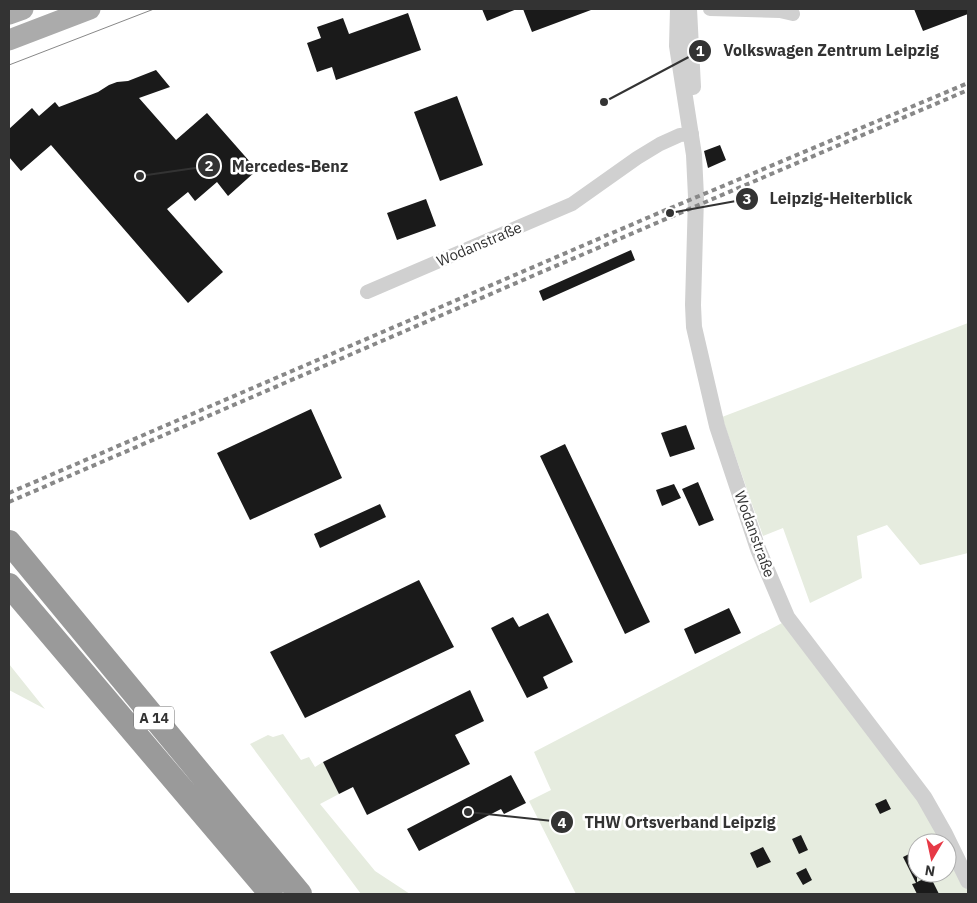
<svg xmlns="http://www.w3.org/2000/svg" width="977" height="903" font-family="'IBM Plex Sans',sans-serif">
<style>
.green{fill:#e6ecdf;fill-rule:evenodd}
.building{fill:#1a1a1a}
.lines{fill:none;stroke-linecap:round;stroke-linejoin:round}
.minor{stroke:#d0d0d0;stroke-width:14}
.tertiary{stroke:#d0d0d0;stroke-width:16}
.primary{stroke:#ababab;stroke-width:21}
.motorway{stroke:#9a9a9a;stroke-width:24}
.tram{stroke:#888;stroke-width:1}
.rail{stroke:#888;stroke-width:4;stroke-dasharray:5 4;stroke-linecap:butt}
.labels{text-anchor:middle;dominant-baseline:central;stroke-width:5;stroke-linejoin:round;paint-order:stroke}
.shield{fill:#fff;stroke:#707070;stroke-width:1}
.shield-label{font-size:14px;font-weight:bold;fill:#333}
.street-label{font-size:15px;fill:#333;stroke:#fff}
.leader{fill:none;stroke:#333;stroke-width:2}
.callout-dot{fill:#333;stroke:#fff;stroke-width:2}
.mark-label{font-size:15px;text-anchor:middle;font-weight:bold;fill:#fff}
.callout-label{font-size:16px;text-anchor:middle;font-weight:bold;fill:#333;stroke:#fff;stroke-width:5;stroke-linejoin:round;paint-order:stroke}
</style>
<rect width="100%" height="100%" fill="#fff"/>
<path class="green" d="M968,323V553L920,565L887,525L857,536L862,578L810,603L783,528L763,536L722,417Z
M782,623L892,754L924,797L945,834L968,881V894H576L529,801L551,790L534,752ZM917,843H947V873H917Z
M9,664L45,709L9,690Z
M283,734L301,760L309,757L315,767L323,762L339,794L320,804L375,871L410,894H361L250,744L268,735L273,737Z"/>
<path class="building" d="M482,9H517L487,21Z
M523,9H591V10L532,32Z
M914,9H968V14L923,31Z
M408,13L421,50L336,80L332,67L317,72L307,43L321,38L317,27L343,18L349,34Z
M156,70L170,87L139,98L176,140L207,113L257,170L228,196L217,182L195,201L188,192L167,209L223,272L188,303L51,145L21,171L9,157V129L32,108L39,116L55,102L59,107L98,92L109,85L117,82L128,81Z
M457,96L483,165L440,181L414,112Z
M720,145L726,160L708,168L704,151Z
M426,199L436,226L397,240L387,213Z
M631,250L635,260L543,301L539,291Z
M311,409L342,478L250,520L217,453Z
M686,425L695,449L670,457L661,433Z
M565,444L650,622L625,634L540,456Z
M698,482L714,520L699,526L682,489Z
M674,484L681,498L662,506L656,490Z
M380,504L386,517L320,548L314,534Z
M419,580L454,647L305,718L270,652Z
M729,608L741,633L695,654L684,629Z
M548,613L573,662L543,677L548,688L527,698L491,628L513,617L519,627Z
M470,690L484,721L455,735L470,764L367,815L353,787L339,794L323,762Z
M511,775L526,803L504,814L501,809L419,851L407,829Z
M886,799L891,809L880,814L875,804Z
M801,835L808,850L799,854L792,839Z
M763,847L771,862L757,868L750,853Z
M917,850V882L930,876L939,894H917L912,884L916,883L903,857Z
M806,868L812,880L803,885L796,873Z"/>
<g class="lines">
<path class="minor" d="M710,9L780,11L793,14
M367,292L572,204L637,158L660,144L680,135L692,134"/>
<path class="tertiary" d="M678,9L677,46L694,155L696,197L693,305L694,327L717,426L758,549L787,617L924,797L945,834L968,881
M689,9L693,87"/>
<path class="primary" d="M9,14L23,9
M9,40L90,9"/>
<path class="motorway" d="M9,542L300,894
M9,585L271,894"/>
<path class="tram" d="M9,65L154,9"/>
<path class="rail" d="M9,493L654,215L968,83
M9,502L537,274L968,90"/>
</g>
<g class="labels">
<rect class="shield" x="134" y="706.5" width="40" height="23" rx="4"/>
<g class="shield-label">
<text x="154" y="718">A 14</text>
</g>
<g class="street-label">
<text transform="translate(479 244) rotate(-23)">Wodanstraße</text>
<text transform="translate(755 534) rotate(70)">Wodanstraße</text>
</g>
</g>
<path class="leader" d="M604 102L700 51M140 176L209 166M670 213L747 199M468 812L562 822"/>
<g class="callout-dot">
<circle cx="604" cy="102" r="5"/>
<circle cx="140" cy="176" r="5"/>
<circle cx="670" cy="213" r="5"/>
<circle cx="468" cy="812" r="5"/>
<circle cx="700" cy="51" r="12"/>
<circle cx="209" cy="166" r="12"/>
<circle cx="747" cy="199" r="12"/>
<circle cx="562" cy="822" r="12"/>
</g>
<g class="mark-label">
<text x="700" y="56">1</text>
<text x="209" y="171">2</text>
<text x="747" y="204">3</text>
<text x="562" y="828">4</text>
</g>
<g class="callout-label">
<text x="831" y="56">Volkswagen Zentrum Leipzig</text>
<text x="290" y="172">Mercedes-Benz</text>
<text x="841" y="204">Leipzig-Heiterblick</text>
<text x="680" y="828">THW Ortsverband Leipzig</text>
</g>
<rect width="977" height="903" fill="none" stroke="#333333" stroke-width="20"/>
<g transform="translate(932 858) rotate(189)"><circle r="24" fill="#ffffff" stroke="#adadad"/>
<path d="M0-4L9 19L0 12L-9 19Z" fill="#e63946"/>
<text y="-8" font-size="14" font-weight="bold" text-anchor="middle" fill="#333333">N</text>
</g>
</svg>
